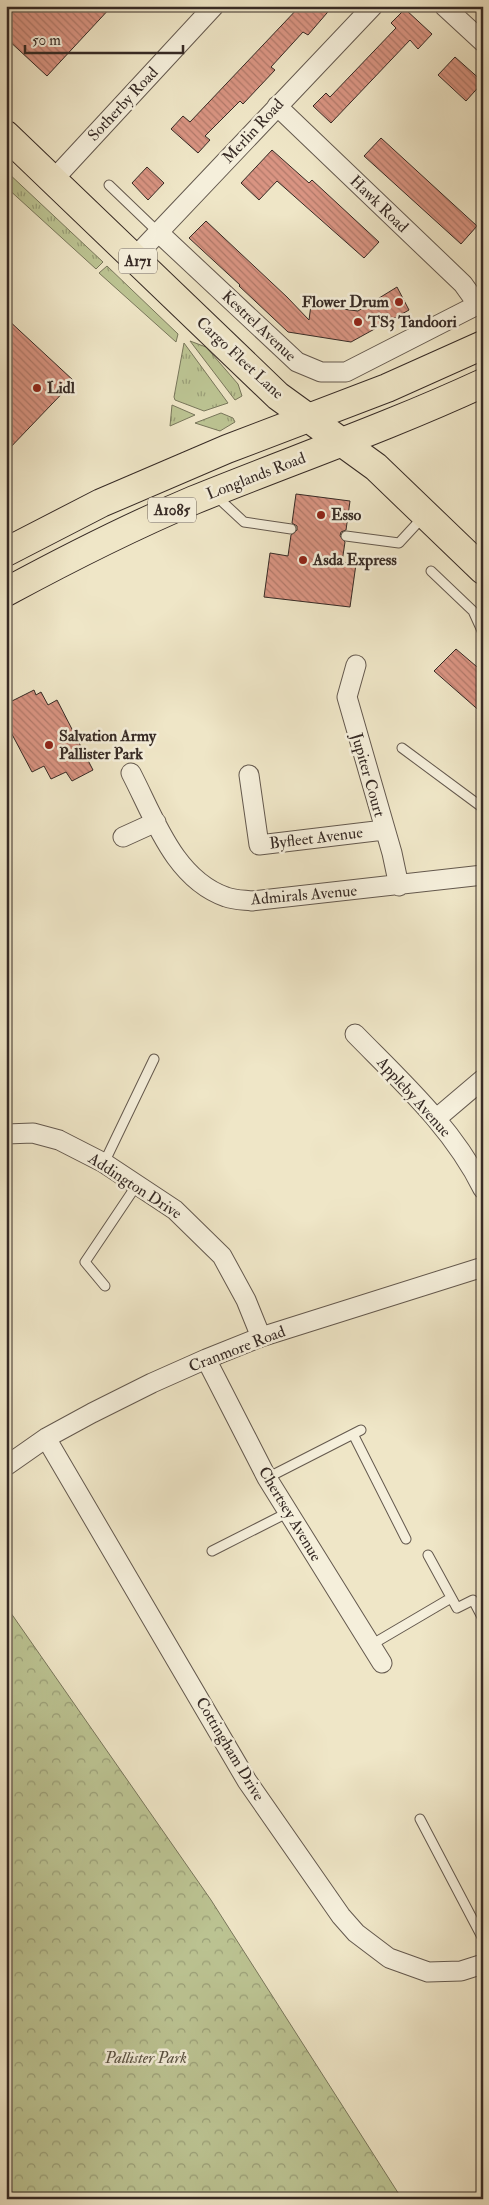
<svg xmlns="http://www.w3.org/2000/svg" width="489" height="2205" font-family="'IM FELL Double Pica',serif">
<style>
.grass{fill:url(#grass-tufts);stroke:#79775c}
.forest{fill:url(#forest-crowns);stroke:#79775c}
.building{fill:url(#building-back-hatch);stroke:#362a25}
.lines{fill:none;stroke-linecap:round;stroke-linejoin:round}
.service-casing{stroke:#64594e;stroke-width:11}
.minor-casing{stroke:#64594e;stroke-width:21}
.primary-casing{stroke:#362a25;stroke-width:30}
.service{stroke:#f5efdb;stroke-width:9}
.minor{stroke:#f5efdb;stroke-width:19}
.primary{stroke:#efe6c7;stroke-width:28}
.poi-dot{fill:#8f2418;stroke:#f5efdb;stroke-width:2}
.labels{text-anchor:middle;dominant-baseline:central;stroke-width:5;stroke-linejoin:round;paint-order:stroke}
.shield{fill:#f5efdb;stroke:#6f655c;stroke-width:1}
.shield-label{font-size:15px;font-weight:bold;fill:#362a25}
.street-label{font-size:16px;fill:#362a25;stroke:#f5efdb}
.poi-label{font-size:16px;font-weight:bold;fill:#362a25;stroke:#f5efdb;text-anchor:start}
.park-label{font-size:16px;font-style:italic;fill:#585040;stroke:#f5efdb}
</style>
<defs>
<pattern id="grass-tufts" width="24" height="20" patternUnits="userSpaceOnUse" patternTransform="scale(1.25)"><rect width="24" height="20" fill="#bcc493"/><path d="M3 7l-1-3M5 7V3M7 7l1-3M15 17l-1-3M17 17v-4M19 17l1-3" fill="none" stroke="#9a9f78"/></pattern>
<pattern id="forest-crowns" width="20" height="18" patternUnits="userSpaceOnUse" patternTransform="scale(1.25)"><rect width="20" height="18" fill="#bcc493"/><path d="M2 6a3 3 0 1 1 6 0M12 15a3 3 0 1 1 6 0" fill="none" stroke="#9a9f78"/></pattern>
<pattern id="building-back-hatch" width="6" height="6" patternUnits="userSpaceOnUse" patternTransform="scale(1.25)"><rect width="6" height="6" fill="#d99482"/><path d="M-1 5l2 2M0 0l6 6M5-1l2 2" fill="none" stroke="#b1796a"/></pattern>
</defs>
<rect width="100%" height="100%" fill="#efe6c7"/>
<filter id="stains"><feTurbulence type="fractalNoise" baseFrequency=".004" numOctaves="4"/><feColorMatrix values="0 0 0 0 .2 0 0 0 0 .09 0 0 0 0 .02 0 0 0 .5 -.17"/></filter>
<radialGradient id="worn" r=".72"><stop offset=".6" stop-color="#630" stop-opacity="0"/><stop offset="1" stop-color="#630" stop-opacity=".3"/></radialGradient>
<path class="grass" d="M6,171L103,262L96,269L6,187Z
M107,266L178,334L176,342L99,273Z
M190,341L206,347L238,384L242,396L235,400Z
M184,343L228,403L204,411L175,400L174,397Z
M172,405L195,415L170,426Z
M221,413L233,418L235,422L220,431L195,423Z"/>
<path class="forest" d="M6,1606L211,1900L402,2199H6Z"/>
<path class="building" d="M6,6H112L47,76L6,38Z
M300,6H333L308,35L303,32L271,67L275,70L243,104L240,101L205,136L210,140L198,153L171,129L183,116L190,122Z
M405,9L432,34L418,49L410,40L331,123L313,106L326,93L330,97L396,28L391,23Z
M455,57L483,82L466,101L438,75Z
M381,138L477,226L461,244L364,156Z
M272,150L309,183L312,180L379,242L364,258L277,181L259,200L241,183Z
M147,167L164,183L148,200L132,183Z
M206,221L287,297L309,320L311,305L358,311L397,287L409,310L351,342L288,332L239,286L240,285L189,238Z
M6,318L74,381L6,452Z
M296,494L350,501L346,530L341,532L340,536L345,542L342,562L356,564L350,607L264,597L270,553L288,556L291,535L297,530V526L292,523Z
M456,649L483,672V714L434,671Z
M34,690L36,695L41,692L48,705L57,700L93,770L72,781L66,772L51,779L44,766L32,772L6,723V704Z"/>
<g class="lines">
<defs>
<path id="service" d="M109,185L158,232
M215,495L244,522L291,529
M346,536L399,543L423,517
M431,571L473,611L483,633
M402,748L483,808
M104,1163L154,1059
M105,1286L85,1262L132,1192L136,1184
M353,1434L406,1539
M267,1478L361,1430
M212,1551L287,1513
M428,1555L457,1608L473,1600L483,1619
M371,1645L451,1598
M420,1819L483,1939"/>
<path id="minor" d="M444,6L483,42
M277,106L463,284L478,305
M53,180L214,6
M158,232L297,362L321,372H346L483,302
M134,258L373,6
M356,665L347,697L392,853L399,886
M131,773C154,817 174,879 226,897C234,900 244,900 252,901L483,875
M249,775L259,845L384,830
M123,837L156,822
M355,1034C402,1082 453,1128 483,1189
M437,1118L483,1079
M6,1134L33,1133L59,1140L104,1163L175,1210L222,1256L246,1300L261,1337
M206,1359L267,1478L382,1663
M46,1438L247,1781L341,1916L356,1933L389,1958L428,1972L461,1971L483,1964
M6,1466L46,1438L92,1413L152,1383L206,1359L261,1337L483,1267"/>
<path id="primary" d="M6,135L278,396L376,467L483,570
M6,552L101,503L227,449L387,388L483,345
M6,592C67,559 130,527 194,500C290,461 388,427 483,383"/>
</defs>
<use href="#service" class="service-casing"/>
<use href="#minor" class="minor-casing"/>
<use href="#primary" class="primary-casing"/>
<use href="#service" class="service"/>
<use href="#minor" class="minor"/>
<use href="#primary" class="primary"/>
</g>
<g class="poi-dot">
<circle cx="399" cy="302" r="5"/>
<circle cx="358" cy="322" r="5"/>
<circle cx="37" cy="388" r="5"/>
<circle cx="321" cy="515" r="5"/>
<circle cx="303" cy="560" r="5"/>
<circle cx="49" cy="745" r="5"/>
</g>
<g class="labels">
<g class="shield">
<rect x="119" y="248.5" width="38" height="25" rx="4"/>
<rect x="148" y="497.5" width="48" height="25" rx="4"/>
</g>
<g class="shield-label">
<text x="138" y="261">A171</text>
<text x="172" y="510">A1085</text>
</g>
<g class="street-label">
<text transform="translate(123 104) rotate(-47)">Sotherby Road</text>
<text transform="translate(253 131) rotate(-47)">Merlin Road</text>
<text transform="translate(379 204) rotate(44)">Hawk Road</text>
<text transform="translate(259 326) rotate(43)">Kestrel Avenue</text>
<text transform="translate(240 358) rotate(43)">Cargo Fleet Lane</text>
<text transform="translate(256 476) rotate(-21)">Longlands Road</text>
<text transform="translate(368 775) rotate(74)">Jupiter Court</text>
<text transform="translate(316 838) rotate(-7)">Byfleet Avenue</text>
<text transform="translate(304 895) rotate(-5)">Admirals Avenue</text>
<text transform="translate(414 1097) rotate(48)">Appleby Avenue</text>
<text transform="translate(135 1186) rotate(33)">Addington Drive</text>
<text transform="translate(237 1349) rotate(-21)">Cranmore Road</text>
<text transform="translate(290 1514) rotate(59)">Chertsey Avenue</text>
<text transform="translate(230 1749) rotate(59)">Cottingham Drive</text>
</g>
<g class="poi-label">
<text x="389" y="302" text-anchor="end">Flower Drum</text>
<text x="368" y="322">TS3 Tandoori</text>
<text x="47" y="388">Lidl</text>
<text x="331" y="515">Esso</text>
<text x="313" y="560">Asda Express</text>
<text x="59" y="736">Salvation Army<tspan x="59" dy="18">Pallister Park</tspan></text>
</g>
<g class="park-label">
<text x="146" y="2058">Pallister Park</text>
</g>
</g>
<rect width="489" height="2205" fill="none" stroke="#efe6c7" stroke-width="25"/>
<rect x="8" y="8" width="474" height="2190" fill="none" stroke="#362a25" stroke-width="2.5"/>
<rect x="12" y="12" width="464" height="2180" fill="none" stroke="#362a25"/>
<path d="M25 45v8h158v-8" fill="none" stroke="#362a25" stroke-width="2.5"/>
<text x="32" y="45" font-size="15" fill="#362a25" stroke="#f5efdb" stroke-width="4" paint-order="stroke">50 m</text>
<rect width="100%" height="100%" filter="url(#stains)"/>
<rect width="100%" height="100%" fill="url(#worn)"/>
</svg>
